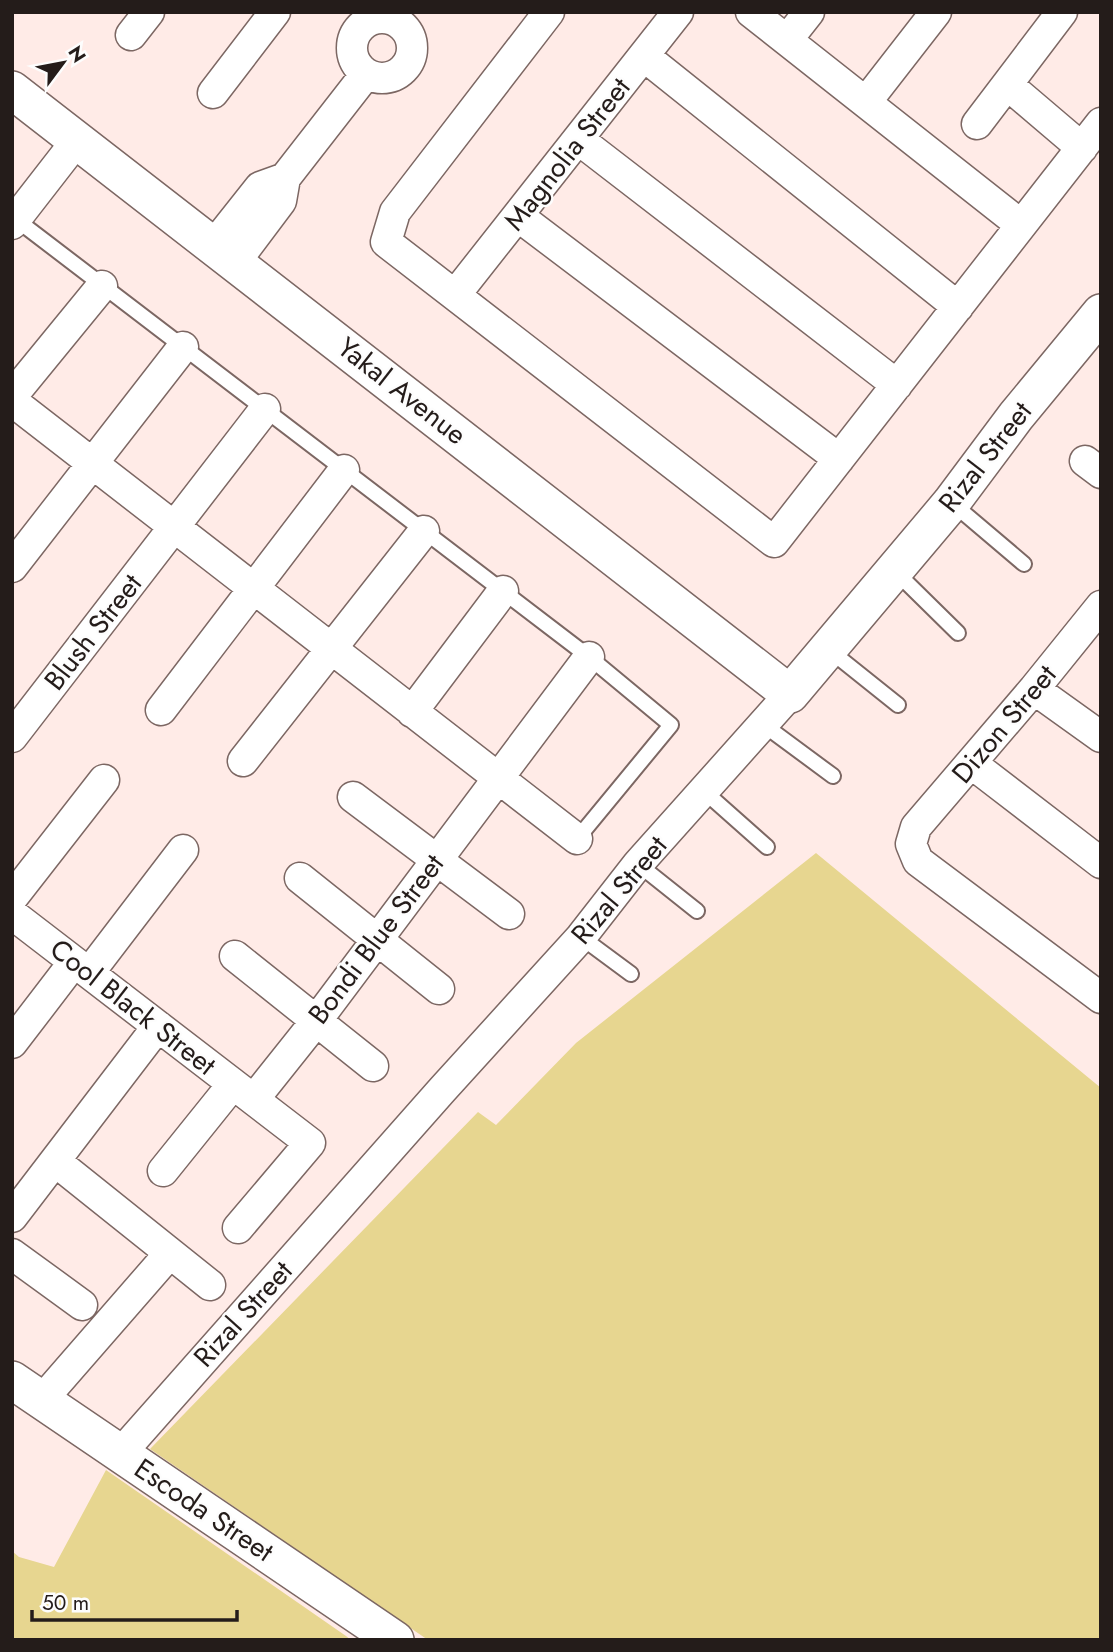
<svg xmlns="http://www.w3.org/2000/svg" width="1113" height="1652" font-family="Jost,sans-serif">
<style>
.green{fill:#e7d690}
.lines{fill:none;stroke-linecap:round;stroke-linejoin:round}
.service-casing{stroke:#7c6763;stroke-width:18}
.minor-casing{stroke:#7c6763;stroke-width:33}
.tertiary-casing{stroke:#7c6763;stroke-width:40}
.service{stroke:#fff;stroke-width:14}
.minor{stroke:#fff;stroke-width:30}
.tertiary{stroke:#fff;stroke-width:37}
.labels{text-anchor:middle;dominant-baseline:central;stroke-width:5;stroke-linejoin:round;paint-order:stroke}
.street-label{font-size:28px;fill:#241c1a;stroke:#fdfdfd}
</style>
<rect width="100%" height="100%" fill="#ffebe7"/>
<path class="green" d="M816,853L1101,1088V1640H428L150,1449L478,1112L496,1125L576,1043Z
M106,1470L346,1636L351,1640H12V1551L19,1557L54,1567Z"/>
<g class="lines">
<defs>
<path id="service" d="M13,217L589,657L671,725L577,839
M952,503L1024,564
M896,572L958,633
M828,649L898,705
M764,725L833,776
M705,792L767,847
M638,864L697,911
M581,937L631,974"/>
<path id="minor" d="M549,12L395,212L386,242L774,542L1101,123
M751,12L1021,225
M352 48a30 30 0 1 1 60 0a30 30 0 1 1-60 0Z
M131,35L149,12
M787,40L809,12
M644,56L958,307
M1008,85L1082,148
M213,93L275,12
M866,102L936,12
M977,124L1062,12
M578,139L897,385
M518,216L839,459
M12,224L78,139
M214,245L260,187L285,178
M236,261L281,201L285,178L366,74
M455,295L678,12
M12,396L102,286
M12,401L577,839
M1085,461L1101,473
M12,567L183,347
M1101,606L1034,689L916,827L911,844L918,861L1101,998
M1034,689L1101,737
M161,710L344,470
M412,712L503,591
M12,737L265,409
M243,761L424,531
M971,763L1101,863
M353,797L509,914
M300,878L439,989
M12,898L104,780
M12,914L310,1143L238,1228
M235,956L373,1066
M89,973L183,850
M12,1043L74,962
M254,1099L317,1020L589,657
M55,1161L210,1285
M163,1171L233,1084
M12,1217L158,1026
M12,1254L82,1305
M42,1400L170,1253
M121,1453L442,1090L581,937L638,864L790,694"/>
<path id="tertiary" d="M12,90L790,694L951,503L1016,416L1101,313
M12,1380L395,1640"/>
</defs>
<use href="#service" class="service-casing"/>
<use href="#minor" class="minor-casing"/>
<use href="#tertiary" class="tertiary-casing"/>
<use href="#service" class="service"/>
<use href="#minor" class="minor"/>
<use href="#tertiary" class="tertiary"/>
</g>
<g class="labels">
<g class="street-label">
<text transform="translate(567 154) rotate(-52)">Magnolia Street</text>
<text transform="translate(402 391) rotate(38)">Yakal Avenue</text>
<text transform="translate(985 457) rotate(-52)">Rizal Street</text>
<text transform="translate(93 632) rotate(-52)">Blush Street</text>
<text transform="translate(1004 724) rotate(-50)">Dizon Street</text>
<text transform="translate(619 890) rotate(-50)">Rizal Street</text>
<text transform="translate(376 939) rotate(-53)">Bondi Blue Street</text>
<text transform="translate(133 1007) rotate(38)">Cool Black Street</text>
<text transform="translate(243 1314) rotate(-48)">Rizal Street</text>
<text transform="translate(204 1510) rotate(34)">Escoda Street</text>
</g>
</g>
<rect width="1113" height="1652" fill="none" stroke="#241c1a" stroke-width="28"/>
<g transform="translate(63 63) rotate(58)" stroke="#fdfdfd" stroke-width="5" paint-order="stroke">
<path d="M0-5L12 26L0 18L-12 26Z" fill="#241c1a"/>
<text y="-10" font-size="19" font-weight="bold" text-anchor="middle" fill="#241c1a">N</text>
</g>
<path d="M32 1610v10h205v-10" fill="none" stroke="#241c1a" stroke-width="3.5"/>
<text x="42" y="1610" font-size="21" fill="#241c1a" stroke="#fdfdfd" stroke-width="5" paint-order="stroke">50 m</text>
</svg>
